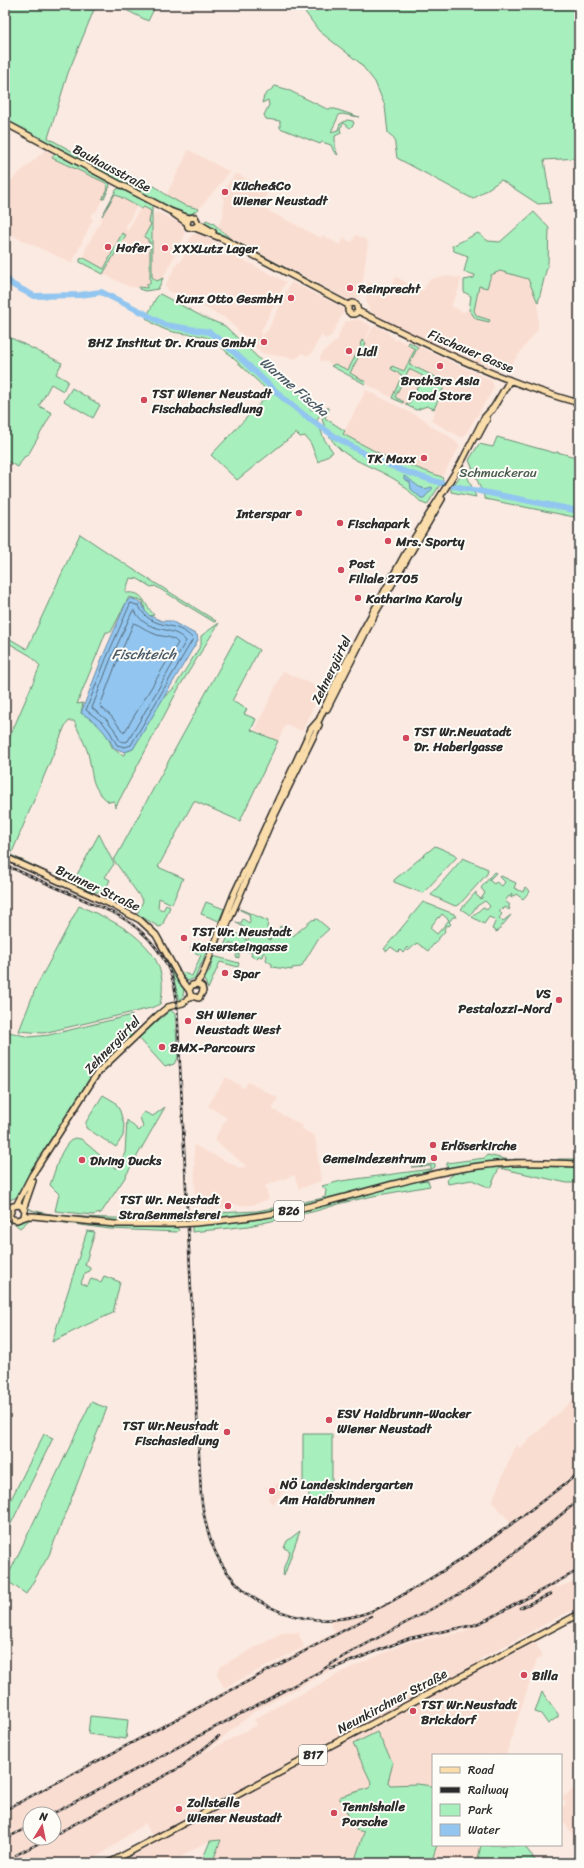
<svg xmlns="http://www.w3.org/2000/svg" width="584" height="1868" font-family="Sriracha,sans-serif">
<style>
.built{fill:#faddd1;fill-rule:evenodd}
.green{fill:#a7efbc;stroke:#698d74;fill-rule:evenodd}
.water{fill:#92c6f0;stroke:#6988a1}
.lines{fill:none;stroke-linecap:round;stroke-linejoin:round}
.shore{stroke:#54697a;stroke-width:1}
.river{stroke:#92c6f0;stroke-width:6}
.major-casing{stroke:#2b2b2b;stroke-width:8}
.major{stroke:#faddab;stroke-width:5}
.rail-casing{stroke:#2b2b2b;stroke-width:2.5}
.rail{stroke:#fdfcf7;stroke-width:1;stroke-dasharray:3;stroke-linecap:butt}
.major-bridge-casing{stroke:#2b2b2b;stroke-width:8;stroke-linecap:butt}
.major-bridge{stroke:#faddab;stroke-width:5}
.poi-dot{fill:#d1495b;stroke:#fdfcf7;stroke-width:1.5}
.labels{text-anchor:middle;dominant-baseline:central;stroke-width:4;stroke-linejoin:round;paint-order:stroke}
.shield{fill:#fdfcf7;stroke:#6a6a68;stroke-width:1}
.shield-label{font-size:12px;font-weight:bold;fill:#2b2b2b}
.street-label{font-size:13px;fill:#2b2b2b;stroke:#fdfcf7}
.poi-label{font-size:13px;font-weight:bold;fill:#2b2b2b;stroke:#fdfcf7;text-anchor:start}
.park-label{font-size:13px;fill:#4a5c4f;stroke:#fdfcf7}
.water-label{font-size:14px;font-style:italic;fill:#4a5a66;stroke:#fdfcf7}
</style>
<rect width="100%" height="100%" fill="#fbeae1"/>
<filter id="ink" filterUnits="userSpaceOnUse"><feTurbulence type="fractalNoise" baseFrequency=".025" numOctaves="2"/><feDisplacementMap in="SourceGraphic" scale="8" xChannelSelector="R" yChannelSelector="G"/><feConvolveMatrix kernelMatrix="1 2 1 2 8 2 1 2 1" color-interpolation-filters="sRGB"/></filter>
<g filter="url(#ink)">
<path class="built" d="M45,150L54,154L52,158L106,183L108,188L96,212H94L90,217L93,219L72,263L5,232V186Z
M189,150L230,172L199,209L184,205L166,195Z
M236,173L268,191L261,207L321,238L322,235L340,245L344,238L352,242L356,235L368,241L361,296L351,301L226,236L218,225L223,217L224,202L221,193Z
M115,194L137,206L125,228L128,230L140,208L144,207L151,211L150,213L151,224L148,239L150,242V284L147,288L130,287L103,274L125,235L120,239L104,269L84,258L85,250Z
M157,212L182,224L181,226L184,229L185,235L163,278L157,281L152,277L151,261L153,218L155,213Z
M198,233L233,252L232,254L286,282L261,331V338L265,332H267L291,282L345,309L331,336L325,339L321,335L311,355L309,354L307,356L302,353L299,357L297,356L296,359L262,353L225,318L182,296L166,290L168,288L165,286L178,262L180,263L184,255L182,254L192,235Z
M500,271L528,279L538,303V329L510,366L505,368L498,369L459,357L370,312L366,302L368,282L388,292L396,277L423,291L429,280L438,277L448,276L461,278L459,289L451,306L463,312L469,310L476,319H490L477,316L474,311L479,286L491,275Z
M358,319L370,325L371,328L366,338L368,339L367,338L373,327L376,326L389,333V335L394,338L395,341L397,339L408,344L409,342L492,381L494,388L463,438L433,422L431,420L435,413L434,409L430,407L416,410L331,366L332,364L320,360V357L324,351L335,342L336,343L339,337L338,336L345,322Z
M366,390L425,420L432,427L449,436L460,446L442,477L384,456L343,434Z
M283,671L322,689L302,731L286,724L278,741L255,730Z
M226,1077L244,1088L248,1082L278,1098L272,1109L303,1126L302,1129L315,1136L321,1181L299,1189L294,1175L265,1186L269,1199L252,1205L239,1206L236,1204L231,1205V1207L211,1208L201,1203L195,1193L194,1145L240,1168L246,1166L214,1140L227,1118L208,1106Z
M578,1395L579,1571L555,1586L557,1588L579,1579V1608L566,1613L480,1659L482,1664L534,1640L543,1657L537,1659L506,1755H433V1845H481L477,1863H212L221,1841H210L197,1847L172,1863H118L156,1843L145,1823L89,1863H5V1809L335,1632L331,1625V1618L362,1613L384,1604L438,1574L511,1523L492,1501L516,1445L520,1448ZM470,1629L465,1632L408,1642L348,1669L254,1719L257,1725L204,1753L255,1711L327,1672L406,1641ZM30,1814H54V1838H30Z
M287,1478L290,1483L274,1503H271L268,1498L271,1496L265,1488L272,1485L273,1486Z
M298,1632L304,1647L224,1688L217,1674L221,1666L282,1633Z
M579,1785V1842L561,1819V1808L566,1804L562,1798Z"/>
<path class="green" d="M5,5H96L68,73L48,138L79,155L107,165L156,187L166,195L184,205L199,209L191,214H184L51,146C46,140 15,126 5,121Z
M116,5H156L148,21Z
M300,5H579V158L544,160L551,203L538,204L501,180L473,199L397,158L394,138L388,133L385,106L375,82L360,63L319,31Z
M275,86L286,89L327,109H335L359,117L342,114L339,115L331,132L338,130L340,124L347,120L353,121L354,124L350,128L344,123L340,128L341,133L335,136V148L338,155L334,152L331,145L322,142L320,144L280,128V121L266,119L264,115L269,105L268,100L262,103L264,96Z
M55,153L109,182L110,186L104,199H102L108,188L106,183L52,158Z
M119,188L152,204V277L157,281L163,278L158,289L145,291L139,289V287L147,288V284H150V242H148V239L144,237L151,224L149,222L151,211L144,207L142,209L115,194L102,216L116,190Z
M534,212L549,228L548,263L538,303L528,279L500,271L491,275L487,288L479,286L474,311L477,316L490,320L489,322L476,319L469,310L471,296L464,292V280L474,278L475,275L464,272L468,256L454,251L452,246L478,233L488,241L500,242Z
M206,220L213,223L231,239L318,285L203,225Z
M122,233L126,235L103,274L80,262V259L84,258L104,269Z
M160,294L203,317L225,326L275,374L276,373L299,394L301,392L303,394L305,391L311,410L315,409L316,403L324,408L317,420L324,439L333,452L318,462L311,444L305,436L300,437L296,433L237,480L211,455L270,393L214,340C187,329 173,340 146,318L156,298Z
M5,335L62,363L56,374L68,381L63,391L51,384L39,406L52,413L28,455L24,457L18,467L8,462L5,468Z
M362,340L366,343L350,373L366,382L365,384L331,366L335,364L348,370L361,345L360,344Z
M409,342L418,347L409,364L446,382L434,409L427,406L416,410L406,405V403L409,404L423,376L409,369L395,397L404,402L403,403L392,398L402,375L391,369L392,366L404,371L415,349L408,345Z
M72,388L100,405L93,418L64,401Z
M328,407L329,409L325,418L345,431L343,434L384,456L442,477L443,480L427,505L422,503C413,495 404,485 394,479C362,460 334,459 322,419Z
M497,437L555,453L557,452L579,458V518L485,499L469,460L479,444L493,447Z
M462,473H466L476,497L451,492V489Z
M80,534L131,568L216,621L214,622L155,586L151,587L138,579L130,578L125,593C145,591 142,602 154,615L150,616L145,611L143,601L129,597L111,632H106L77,704L83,703L81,713C90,718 101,724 106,734C113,745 108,748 124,755L125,752L133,749L161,700L174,688L201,645V636L219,623L181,684L115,808L114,801L109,802C88,786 94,773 87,750C83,740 78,730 74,721H69L65,726L11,855L72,884L99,834L114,864L105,877L110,880L104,892H86L5,855V748L40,666L31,656L5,641V636L27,649Z
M237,636L259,650L232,701L247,709L244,714L256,719L251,730L278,741L240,821L194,801L158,867L183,878L172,904L159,898L158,908L163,910L166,905L170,907L162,926L159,927L137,914L143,901L113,859L116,857Z
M435,846L454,854L457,857L424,892L422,893L394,882V880Z
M463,858L488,869L487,874L459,905L455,906L431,895Z
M494,872L496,873L489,880L494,884L496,882L502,886L505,882L500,877L501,876L516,883L514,888L523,892L525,887L530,891L523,899L516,894L514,896L511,894L512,898L509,896L505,901L510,905L508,907L510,908L509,910L505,907L503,910L502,908L499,911L502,914L499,918L503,921L511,915L497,932L492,929L496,920L489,917L484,924L472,917L483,907L487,910L490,906L485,901L477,906L470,915L461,909L476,892V895L481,899L485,893L481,888Z
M206,902L224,909L219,921L201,914Z
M423,902L454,914L456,917H453L449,922L451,924L449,926L447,925L444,929L445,931L428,951L417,943L408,951L407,947L403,953L400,950L398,952L391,947L387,951L384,949ZM442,914L449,920L437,934L430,928L438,917L439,918Z
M79,906C121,923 174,949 160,1004L151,1008L43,1033L19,1031L36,987Z
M240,909L268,921L267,928L271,931L268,938L270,940L274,931H279L280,926L282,927L281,930L285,928L290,935L293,936L312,920L317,919L329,929L318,939L301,967L292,968V970L272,967V964L266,960L267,956L265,953H263L262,957L258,956L257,959L251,956L252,950L251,949L250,952L245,951L239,953V958L236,957L238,947L229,943L228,947L224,946L228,936L232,938L231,935L232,932L246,937L245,940H248L249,936L240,930H245V928L235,922L241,923L243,919L249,923L250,921L249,914L240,910Z
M191,947L206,953L195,978L188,981L179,972L172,958L181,972L192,976L201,955L191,951Z
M163,949L184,986L183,996L179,1001L173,976L161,950Z
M213,956L239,963L238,967L220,962L208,989L204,979L210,970Z
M171,1010L175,1014L178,1058L174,1064L165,1067L138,1037Z
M132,1015V1035L99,1069L20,1198L17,1197L5,1202V1031L29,1037L49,1035Z
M103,1095L115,1102L120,1111L124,1125L123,1136L116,1147L86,1128V1122Z
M165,1107L124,1179L101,1213L93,1215L55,1211L59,1194L50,1185C56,1169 60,1147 74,1138L81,1139L116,1169L125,1153L127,1120L139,1131L143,1127L140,1117L144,1112L153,1116Z
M487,1155L514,1161V1159L556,1161L558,1159H579V1162L475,1164L447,1168V1163L485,1158Z
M435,1164V1167L429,1171L317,1202L258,1214L191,1220V1216L196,1214L257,1211L319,1199L325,1197L326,1190L322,1186L341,1181L431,1169V1166L411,1167Z
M499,1166L579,1167V1177L573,1183H567L499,1168L490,1188L472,1180L448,1184L447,1179L455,1173Z
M424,1180L428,1181L430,1186L373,1196L342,1203L316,1211L249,1226L192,1232V1226L235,1222L285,1214L315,1208L368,1193Z
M27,1204C27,1205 29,1208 30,1209C43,1218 136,1219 155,1218C164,1217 171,1213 179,1215L182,1220C132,1226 79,1221 31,1210L27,1208Z
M35,1217C82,1224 129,1228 177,1228L179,1230L177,1232L110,1229L36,1219L29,1220L20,1228L15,1224L26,1218Z
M87,1231L95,1232L85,1265L90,1268V1271L85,1273L81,1283L87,1286L91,1279L101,1282L104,1276L120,1282L113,1313L86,1325L52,1342Z
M91,1402L107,1408L49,1555L26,1594L6,1580Z
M44,1434L53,1438L5,1536V1511Z
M303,1434H332V1485H303Z
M329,1488V1500L309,1501V1489Z
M300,1531L284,1576H283L284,1567L290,1551L284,1548L287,1541Z
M542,1692L558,1714V1717L548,1724L541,1714L535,1712Z
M90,1716L128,1720L126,1739L88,1734Z
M377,1732L393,1763L388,1782L390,1785L417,1784L433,1786V1845H437L431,1863H354L364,1832L356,1830L339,1797L369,1788L372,1784L353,1744Z
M221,1840L212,1863H201L210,1841Z
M481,1845H524L537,1863H477Z"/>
<path class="water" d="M404,476C414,480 419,493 431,487L433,488L424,498H421L411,489L410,482L404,479Z
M131,598L142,603L145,611L150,616L162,621H171L197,635L198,640L133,749L125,752L114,748C106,732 97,722 81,713L102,658L127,601Z"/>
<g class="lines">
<path class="shore" d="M131,603L139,606C151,632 177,619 193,639L131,745L125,747L117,745L110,732L103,723L86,710L106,659Z
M133,611H135C147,635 172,624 186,641L128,741L125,742L120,741L114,729L107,720L92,708L110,661Z
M134,623C142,626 148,632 157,635C165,637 172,636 178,643L124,733L111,716L100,706L116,664Z"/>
<path class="river" d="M5,277L13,285L34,296L80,295L101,292L144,313L165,325L209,332L223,342L283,398L308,418L337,438L367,455L403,471L444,484L579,511"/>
<defs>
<path id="major" d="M5,123L170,211L189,218L195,217L198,223
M174,214L187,223
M189,218L187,223L188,227L193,228L197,226
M198,223L213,232
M195,228L223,239L348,305L352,303L356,304L358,311
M348,305V311L351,314H355L358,311
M358,311C430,346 501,382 579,403
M492,410L510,380
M478,436L487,419
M327,709L376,612L442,499
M5,857L110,904L140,920L156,935L181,980L189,990L191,996L199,998L203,991L202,987L198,984L192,985L189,990
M224,932L269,827L319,725
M196,984L202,976L234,894L311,729L319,720L336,682L361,634L410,545L461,463L484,418L493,408
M17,1204L32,1175L98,1072L157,1016L168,1007L183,1003L191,996
M5,1206L11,1207
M24,1207L33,1181
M5,1211L12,1219L17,1220L28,1216H33L115,1224H177
M10,1214L13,1206L20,1205L25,1210L24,1217
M195,1223C239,1219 283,1214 326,1202C377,1189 427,1173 479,1166C512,1161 546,1163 579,1164
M109,1863L579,1614"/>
</defs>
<use href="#major" class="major-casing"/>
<use href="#major" class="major"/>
<defs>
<path id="rail" d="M5,865L114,913C150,932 174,963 177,1004L201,1495C206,1539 219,1575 257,1600C287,1619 322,1624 356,1616C378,1611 399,1597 418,1586C475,1553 527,1513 579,1473
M520,1608L551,1594
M331,1669L410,1638L474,1625L490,1618L579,1570
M5,1810L371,1616
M52,1814L319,1672L344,1656L465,1591L481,1580L579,1500
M54,1835L181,1767L219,1736
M5,1839L30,1826
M16,1855L49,1838"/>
</defs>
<use href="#rail" class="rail-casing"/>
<use href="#rail" class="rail"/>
<defs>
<path id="major-bridge" d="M177,1224L195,1223"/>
</defs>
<use href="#major-bridge" class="major-bridge-casing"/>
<use href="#major-bridge" class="major-bridge"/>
</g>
</g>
<g class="poi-dot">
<circle cx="225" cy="192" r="4"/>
<circle cx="108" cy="247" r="4"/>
<circle cx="165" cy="248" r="4"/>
<circle cx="350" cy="288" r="4"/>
<circle cx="291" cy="298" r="4"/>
<circle cx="264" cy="342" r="4"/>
<circle cx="349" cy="351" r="4"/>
<circle cx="440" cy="366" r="4"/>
<circle cx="144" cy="400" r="4"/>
<circle cx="424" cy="458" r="4"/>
<circle cx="299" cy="513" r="4"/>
<circle cx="340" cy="523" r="4"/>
<circle cx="388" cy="541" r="4"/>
<circle cx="341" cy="570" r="4"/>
<circle cx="358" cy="598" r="4"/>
<circle cx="406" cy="738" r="4"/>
<circle cx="184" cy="938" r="4"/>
<circle cx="225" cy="973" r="4"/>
<circle cx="559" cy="1000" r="4"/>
<circle cx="188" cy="1021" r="4"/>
<circle cx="162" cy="1047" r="4"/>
<circle cx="433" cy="1145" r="4"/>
<circle cx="434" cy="1158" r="4"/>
<circle cx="82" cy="1160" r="4"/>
<circle cx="228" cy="1206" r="4"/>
<circle cx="329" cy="1420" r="4"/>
<circle cx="227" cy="1432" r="4"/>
<circle cx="272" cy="1491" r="4"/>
<circle cx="524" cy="1675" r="4"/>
<circle cx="413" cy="1711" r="4"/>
<circle cx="179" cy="1809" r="4"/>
<circle cx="334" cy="1813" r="4"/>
</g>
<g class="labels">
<g class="shield">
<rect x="274" y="1201" width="30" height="20" rx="3"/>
<rect x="299" y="1745" width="28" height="20" rx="3"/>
</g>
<g class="shield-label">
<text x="289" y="1211">B26</text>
<text x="313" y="1755">B17</text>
</g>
<g class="street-label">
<text transform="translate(112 168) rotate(28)">Bauhausstraße</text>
<text transform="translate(471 351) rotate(23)">Fischauer Gasse</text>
<text transform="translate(331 670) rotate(-64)">Zehnergürtel</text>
<text transform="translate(98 888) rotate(25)">Brunner Straße</text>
<text transform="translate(112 1045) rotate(-46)">Zehnergürtel</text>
<text transform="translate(392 1701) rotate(-28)">Neunkirchner Straße</text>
</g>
<g class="poi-label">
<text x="233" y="185">Küche&amp;Co<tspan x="233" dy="15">Wiener Neustadt</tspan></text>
<text x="116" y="247">Hofer</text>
<text x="173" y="248">XXXLutz Lager</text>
<text x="358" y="288">Reinprecht</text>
<text x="283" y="298" text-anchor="end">Kunz Otto GesmbH</text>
<text x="256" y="342" text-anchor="end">BHZ Institut Dr. Kraus GmbH</text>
<text x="357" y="351">Lidl</text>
<text x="440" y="380" text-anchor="middle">Broth3rs Asia<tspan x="440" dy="15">Food Store</tspan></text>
<text x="152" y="393">TST Wiener Neustadt<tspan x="152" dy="15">Fischabachsiedlung</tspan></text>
<text x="416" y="458" text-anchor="end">TK Maxx</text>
<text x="291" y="513" text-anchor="end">Interspar</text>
<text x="348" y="523">Fischapark</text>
<text x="396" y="541">Mrs. Sporty</text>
<text x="349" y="563">Post<tspan x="349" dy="15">Filiale 2705</tspan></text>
<text x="366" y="598">Katharina Karoly</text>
<text x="414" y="731">TST Wr.Neuatadt<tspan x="414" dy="15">Dr. Haberlgasse</tspan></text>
<text x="192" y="931">TST Wr. Neustadt<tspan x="192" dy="15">Kaisersteingasse</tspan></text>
<text x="233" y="973">Spar</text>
<text x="551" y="993" text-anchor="end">VS<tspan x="551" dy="15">Pestalozzi-Nord</tspan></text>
<text x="196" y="1014">SH Wiener<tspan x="196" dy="15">Neustadt West</tspan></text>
<text x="170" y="1047">BMX-Parcours</text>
<text x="441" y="1145">Erlöserkirche</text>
<text x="426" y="1158" text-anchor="end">Gemeindezentrum</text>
<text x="90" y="1160">Diving Ducks</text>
<text x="220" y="1199" text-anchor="end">TST Wr. Neustadt<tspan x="220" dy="15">Straßenmeisterei</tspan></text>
<text x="337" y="1413">ESV Haidbrunn-Wacker<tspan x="337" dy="15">Wiener Neustadt</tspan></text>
<text x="219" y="1425" text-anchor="end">TST Wr.Neustadt<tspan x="219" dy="15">Fischasiedlung</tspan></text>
<text x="280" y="1484">NÖ Landeskindergarten<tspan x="280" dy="15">Am Haidbrunnen</tspan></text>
<text x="532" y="1675">Billa</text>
<text x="421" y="1704">TST Wr.Neustadt<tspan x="421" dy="15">Brickdorf</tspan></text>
<text x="187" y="1802">Zollstelle<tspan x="187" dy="15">Wiener Neustadt</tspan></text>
<text x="342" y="1806">Tennishalle<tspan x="342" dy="15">Porsche</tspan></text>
</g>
<g class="park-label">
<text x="498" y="472">Schmuckerau</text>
</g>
<g class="water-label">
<text transform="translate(294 387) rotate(40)">Warme Fischa</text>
<text x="144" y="654">Fischteich</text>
</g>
</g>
<rect width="584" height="1868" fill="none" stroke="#fdfcf7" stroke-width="20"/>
<rect x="10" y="10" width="564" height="1848" fill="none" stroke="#2b2b2b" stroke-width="1.5" filter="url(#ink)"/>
<rect x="432" y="1754" width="130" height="92" fill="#fdfcf7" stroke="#a9a8a5"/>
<rect x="440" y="1767" width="20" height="6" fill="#faddab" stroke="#a9a8a5"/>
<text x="468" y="1774" font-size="12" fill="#2b2b2b">Road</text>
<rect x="440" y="1787" width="20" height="6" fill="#2b2b2b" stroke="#a9a8a5"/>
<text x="468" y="1794" font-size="12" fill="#2b2b2b">Railway</text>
<rect x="440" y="1804" width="20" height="12" fill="#a7efbc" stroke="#a9a8a5"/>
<text x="468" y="1814" font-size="12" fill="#2b2b2b">Park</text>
<rect x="440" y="1824" width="20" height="12" fill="#92c6f0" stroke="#a9a8a5"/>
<text x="468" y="1834" font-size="12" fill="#2b2b2b">Water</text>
<g transform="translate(42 1826) rotate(10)"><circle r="19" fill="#fdfcf7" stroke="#a9a8a5"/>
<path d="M0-3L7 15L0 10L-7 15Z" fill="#d1495b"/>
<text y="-6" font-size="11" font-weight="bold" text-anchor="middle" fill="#2b2b2b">N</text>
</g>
</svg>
